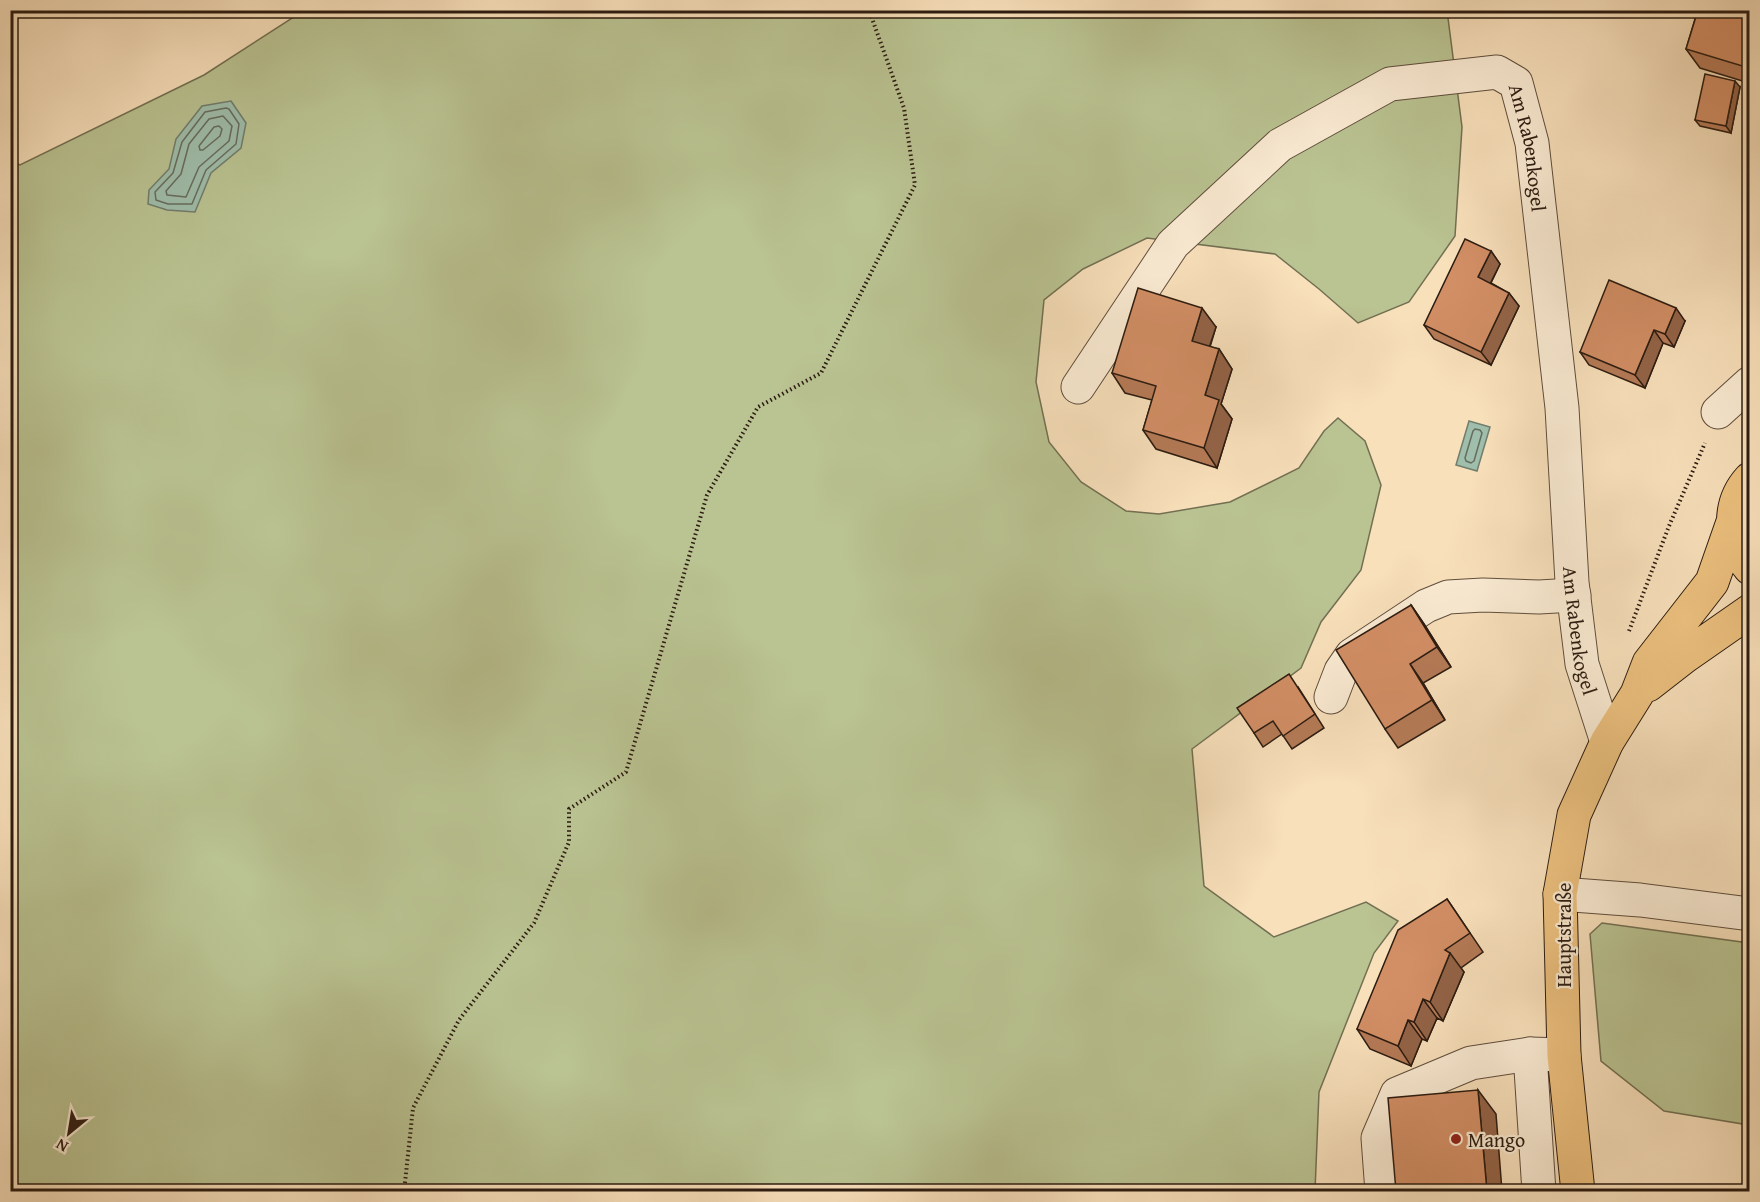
<svg xmlns="http://www.w3.org/2000/svg" width="1760" height="1202" font-family="'Gentium Book Plus',serif">
<style>
.green{fill:#bac392;stroke:#737052;stroke-width:1.5}
.water{fill:#9fbeab;stroke:#717d6d;stroke-width:1.5}
.lines{fill:none;stroke-linecap:round;stroke-linejoin:round}
.shore{stroke:#666d5e;stroke-width:1.5}
.minor-casing{stroke:#5f4d3c;stroke-width:35}
.major-casing{stroke:#2c1c11;stroke-width:35}
.path{stroke:#2c1c11;stroke-width:4;stroke-dasharray:1.5 3;stroke-linecap:butt}
.minor{stroke:#faebd3;stroke-width:33}
.major{stroke:#ecc07e;stroke-width:33}
.wall{fill:#b57a57;stroke:#2c1c11;stroke-width:1.5}
.shaded-wall{fill:#936347;stroke:#2c1c11;stroke-width:1.5}
.building{fill:#d28e65;stroke:#2c1c11;stroke-width:1.5}
.poi-dot{fill:#8f2418;stroke:#faebd3;stroke-width:2}
.labels{text-anchor:middle;dominant-baseline:central;stroke-width:4.5;stroke-linejoin:round;paint-order:stroke}
.street-label{font-size:20px;fill:#2c1c11;stroke:#faebd3}
.poi-label{font-size:20px;fill:#2c1c11;stroke:#faebd3;text-anchor:start}
</style>
<rect width="100%" height="100%" fill="#f8e0bb"/>
<filter id="stains"><feTurbulence type="fractalNoise" baseFrequency=".00333" numOctaves="4"/><feColorMatrix values="0 0 0 0 .2 0 0 0 0 .09 0 0 0 0 .02 0 0 0 .5 -.17"/></filter>
<radialGradient id="worn" r=".72"><stop offset=".6" stop-color="#630" stop-opacity="0"/><stop offset="1" stop-color="#630" stop-opacity=".3"/></radialGradient>
<path class="green" d="M303,11H1450L1448,18L1462,127L1455,236L1409,302L1358,323L1319,289L1275,254L1147,238L1083,269L1044,300L1036,382L1049,442L1081,482L1126,511L1159,514L1230,502L1299,468L1324,431L1338,418L1365,441L1381,485L1361,570L1321,622L1301,668L1192,749L1204,886L1274,937L1366,902L1398,921L1374,953L1319,1092L1315,1191H11L10,160L20,165L204,75Z
M1602,923L1749,943V1125L1664,1111L1601,1061L1590,934Z"/>
<path class="water" d="M231,101L246,123L241,148L211,173L195,212L167,210L148,204L149,190L169,169L176,139L202,106Z
M1469,421L1490,427L1477,471L1456,465Z"/>
<g class="lines">
<path class="shore" d="M226,108L229,109L239,124L236,144L206,170L192,204H168L156,200L155,192L173,173L182,142L205,112Z
M223,116L232,126L229,141L199,167L186,197L167,195L166,191L181,174L189,144L209,119Z
M219,126L222,129L220,136L203,150H200L199,146L214,127Z
M1475,429L1480,430L1482,433L1474,461L1471,463L1466,461L1465,458L1473,431Z"/>
<defs>
<g id="minor">
<path id="s1" d="M1078,387L1173,244L1280,145L1390,84L1497,72L1516,83L1532,143L1562,408L1572,582L1582,664L1607,742"/>
<path d="M1718,412L1750,383"/>
<path d="M1331,697L1341,671L1352,655L1426,606L1448,597L1483,595L1539,597L1574,595"/>
<path d="M1560,894L1640,900L1750,914"/>
<path d="M1530,1054L1539,1192"/>
<path d="M1382,1192L1378,1138L1397,1094L1471,1063L1530,1054L1564,1055"/>
</g>
<path id="major" d="M1750,479C1727,504 1729,543 1750,568
M1648,685L1684,657L1750,611
M1578,1192L1564,1055L1560,894L1574,815L1607,742L1637,694L1649,663L1712,582L1733,522"/>
</defs>
<use href="#minor" class="minor-casing"/>
<use href="#major" class="major-casing"/>
<path class="path" d="M1629,631L1669,526L1705,443
M404,1192L413,1108L459,1020L534,923L569,842V809L626,772L707,495L758,407L821,373L915,185L904,108L869,10"/>
<use href="#minor" class="minor"/>
<use href="#major" class="major"/>
</g>
<path class="wall" d="M1689,10H1749V83L1700,68L1686,49L1695,19Z
M1740,87L1731,133L1700,126L1695,120Z
M1491,251L1500,264L1491,283L1509,293L1519,306L1491,365L1434,339L1424,325Z
M1685,321L1674,347L1663,343L1645,388L1589,365L1580,352Z
M1216,327L1210,347L1219,349L1232,369L1221,404L1232,419L1217,468L1156,449L1143,430L1152,400L1125,393L1112,373Z
M1411,605L1424,624L1451,667L1423,683L1445,720L1398,748L1385,729Z
M1298,687L1324,728L1292,749L1282,734L1263,747L1254,733Z
M1447,899L1483,952L1461,968L1464,972L1443,1021L1437,1018L1427,1041L1422,1039L1411,1066L1370,1049L1357,1029Z"/>
<path class="shaded-wall" d="M1735,81L1740,87L1731,133L1726,126Z
M1491,251L1500,264L1487,290L1478,277Z
M1509,293L1519,306L1491,365L1481,352Z
M1202,308L1216,327L1205,360L1192,341Z
M1676,308L1685,321L1674,347L1665,334Z
M1654,330L1663,343L1645,388L1635,375Z
M1219,349L1232,369L1221,404L1232,419L1217,468L1204,448L1205,395Z
M1411,605L1424,624L1451,667L1437,647Z
M1410,664L1423,683L1445,720L1432,700Z
M1450,953L1464,972L1443,1021L1430,1002Z
M1423,999L1437,1018L1427,1041L1414,1022Z
M1408,1020L1422,1039L1411,1066L1398,1046Z
M1478,1090L1496,1114L1502,1191H1487Z"/>
<path class="building" d="M1698,10H1749V68L1686,49Z
M1705,74L1735,81L1726,126L1695,120Z
M1465,239L1491,251L1478,277L1509,293L1481,352L1424,325Z
M1609,280L1676,308L1665,334L1654,330L1635,375L1580,352Z
M1138,288L1202,308L1192,341L1219,349L1205,395L1219,400L1204,448L1143,430L1156,386L1112,373Z
M1411,605L1437,647L1410,664L1432,700L1385,729L1336,650Z
M1289,674L1315,714L1283,736L1273,721L1254,733L1237,708Z
M1447,899L1470,933L1445,950L1450,953L1430,1002L1423,999L1414,1022L1408,1020L1398,1046L1357,1029L1398,930Z
M1478,1090L1487,1191H1396L1388,1098Z"/>
<circle class="poi-dot" cx="1456" cy="1139" r="6"/>
<g class="labels">
<g class="street-label">
<text stroke="none"><textPath href="#s1" startOffset="639">Am Rabenkogel</textPath></text>
<text stroke="none"><textPath href="#s1" startOffset="1125">Am Rabenkogel</textPath></text>
<text transform="translate(1563 935) rotate(-90)">Hauptstraße</text>
</g>
<g class="poi-label">
<text x="1468" y="1139">Mango</text>
</g>
</g>
<rect width="1760" height="1202" fill="none" stroke="#f8e0bb" stroke-width="36"/>
<rect x="12" y="12" width="1736" height="1178" fill="none" stroke="#2c1c11" stroke-width="3"/>
<rect x="18" y="18" width="1724" height="1166" fill="none" stroke="#2c1c11" stroke-width="1.5"/>
<g transform="translate(69 1133) rotate(210)" stroke="#faebd3" stroke-width="4.5" paint-order="stroke">
<path d="M0-4.5L10 22L0 15L-10 22Z" fill="#2c1c11"/>
<text y="-9" font-size="16" font-weight="bold" text-anchor="middle" fill="#2c1c11">N</text>
</g>
<rect width="100%" height="100%" filter="url(#stains)"/>
<rect width="100%" height="100%" fill="url(#worn)"/>
</svg>
